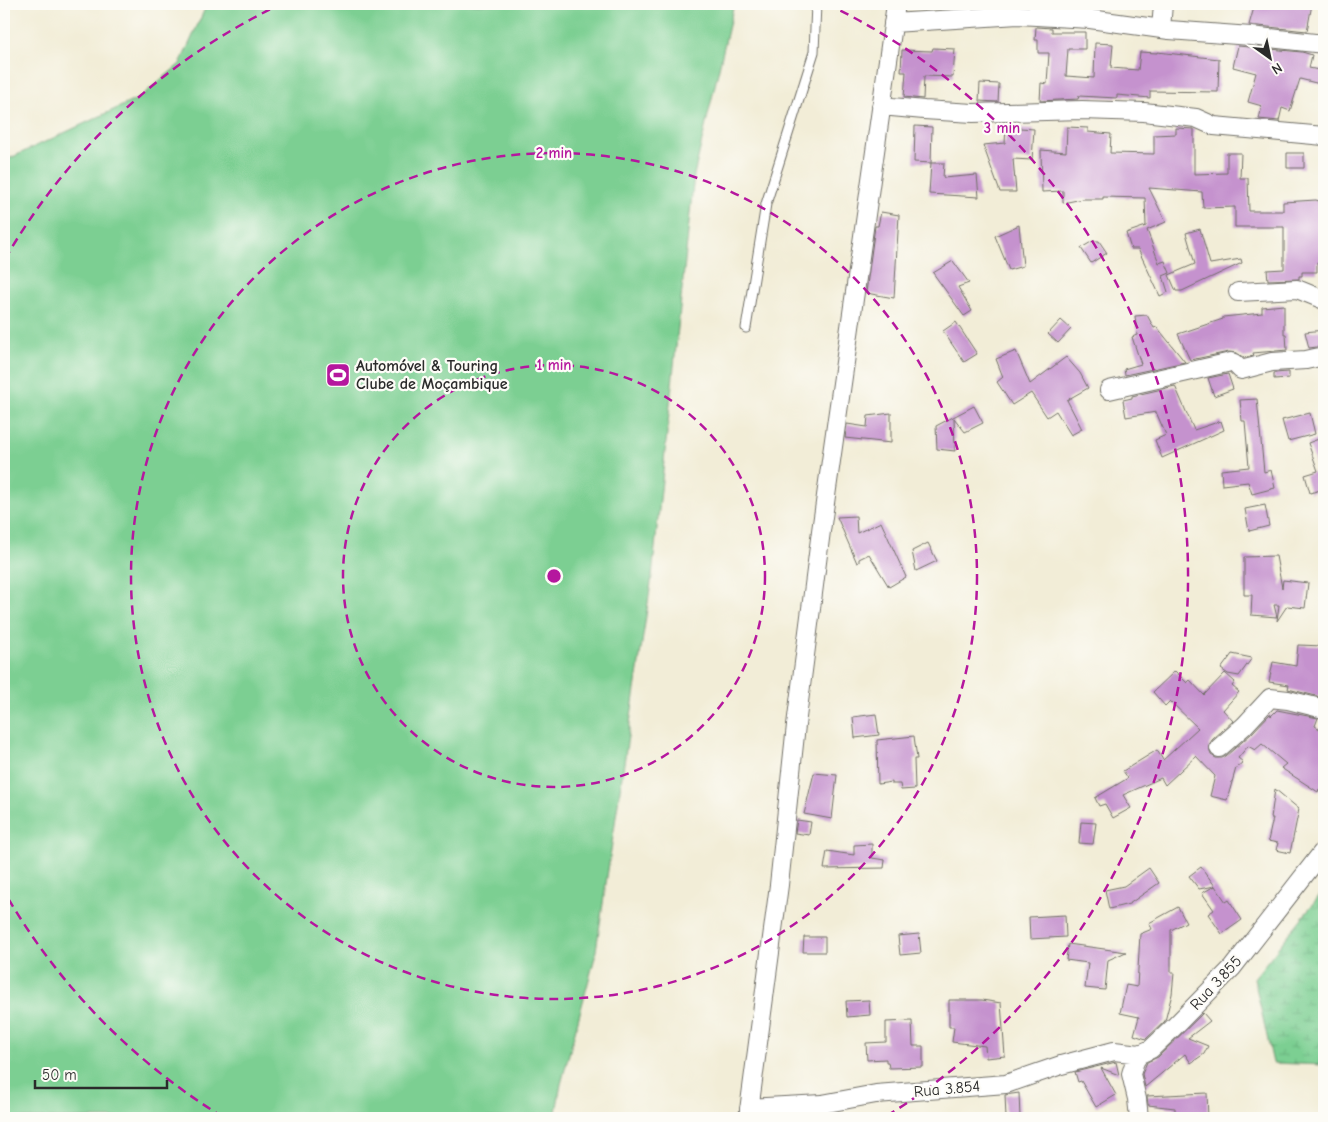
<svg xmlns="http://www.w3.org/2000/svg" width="1328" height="1122" font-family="'Comic Neue',sans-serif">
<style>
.grass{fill:#7bcf92;stroke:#537d5e}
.wetland{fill:url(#wetland-marsh);stroke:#537d5e}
.building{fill:#c592ce}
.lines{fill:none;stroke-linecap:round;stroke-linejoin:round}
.lane-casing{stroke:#716f67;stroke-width:11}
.street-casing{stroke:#716f67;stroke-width:20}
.lane{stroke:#fff;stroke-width:9}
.street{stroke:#fff;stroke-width:18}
.ring{fill:none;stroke:#b5179e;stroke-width:2.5;stroke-dasharray:9 6}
.labels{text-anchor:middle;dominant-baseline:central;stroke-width:4.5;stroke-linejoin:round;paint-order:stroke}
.poi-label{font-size:16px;font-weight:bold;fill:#2b2b2b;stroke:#fdfcf7;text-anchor:start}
.street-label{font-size:16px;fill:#2b2b2b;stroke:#fdfcf7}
.centre{fill:#b5179e;stroke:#fdfcf7;stroke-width:2.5}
.ring-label{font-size:15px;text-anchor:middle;font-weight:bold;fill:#b5179e;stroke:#fdfcf7;stroke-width:4.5;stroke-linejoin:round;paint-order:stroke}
</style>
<defs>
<pattern id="wetland-marsh" width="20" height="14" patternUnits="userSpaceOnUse" patternTransform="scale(1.25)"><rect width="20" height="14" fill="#7bcf92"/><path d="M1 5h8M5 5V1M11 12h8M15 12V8" fill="none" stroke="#6ab27e"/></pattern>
</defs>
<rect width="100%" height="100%" fill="#fdfcf7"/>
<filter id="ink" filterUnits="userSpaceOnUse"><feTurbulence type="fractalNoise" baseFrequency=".02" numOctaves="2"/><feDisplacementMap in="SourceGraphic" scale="10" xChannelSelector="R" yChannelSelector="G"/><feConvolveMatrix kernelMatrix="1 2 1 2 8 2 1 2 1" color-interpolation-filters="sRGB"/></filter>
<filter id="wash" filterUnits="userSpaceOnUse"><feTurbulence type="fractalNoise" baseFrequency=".0096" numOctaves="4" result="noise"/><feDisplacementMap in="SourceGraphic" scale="20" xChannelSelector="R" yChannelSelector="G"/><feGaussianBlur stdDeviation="1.12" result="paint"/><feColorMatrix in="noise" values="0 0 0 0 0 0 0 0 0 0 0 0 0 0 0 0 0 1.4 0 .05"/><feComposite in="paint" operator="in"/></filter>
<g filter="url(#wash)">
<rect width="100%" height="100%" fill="#f2edd7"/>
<path class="grass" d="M207,4H734L694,175L652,576L595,957L561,1084L555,1118H4V161L139,98L180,64Z"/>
<path class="wetland" d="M1324,890V1065L1273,1063L1254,978Z"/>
<g id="blocks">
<path class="building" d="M1255,4H1312L1307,31L1249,25Z
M1036,27L1052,28V32H1085V49H1068L1066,76L1094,78L1095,43L1113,44L1111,68L1138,70L1140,52L1157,53V52L1219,59L1218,92L1150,91V98L1117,95V98L1079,96L1078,99L1040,101L1041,83L1047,84L1049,53H1038V40H1035Z
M1238,46L1302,52L1312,55L1309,68L1324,71V85L1300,79L1290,111L1282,108L1279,121L1259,119L1262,106L1248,102L1256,73L1233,67Z
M933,48L955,49L953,77L924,76L923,99L904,97L906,72H901L902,50L932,51Z
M980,83L999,84L998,102L979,101Z
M915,126L932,127L931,163L914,162Z
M1006,127L1034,129L1032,160L1013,159L1016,192H1000L983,145L1005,143Z
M1067,127L1088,128V132L1111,134L1110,153L1154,154V135L1176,134V128L1194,129V174L1227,173V153H1241L1240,178H1248L1249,211H1283V202L1316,200L1324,203V262H1317V272H1302V276H1299V279L1268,280L1267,270L1284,269V227H1235V207L1203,208L1202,192L1149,188L1166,222L1147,230L1159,263L1165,261L1170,273L1163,276L1168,292L1160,296L1138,249H1131L1126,233L1146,226L1145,198L1103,197V199H1082L1063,203V191L1042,192L1041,150L1066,152Z
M1287,153H1304V168H1287Z
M931,163H944L943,178L977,175L979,197L929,194Z
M881,212L899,215L894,298L866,293L875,226H878Z
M1019,225L1023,266L1009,270L995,236Z
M1200,229L1210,264L1241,259L1242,263L1182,291H1176L1169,275L1195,264L1186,233Z
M1093,241H1099L1107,253L1091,263L1081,248Z
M953,261L969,283L958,287L972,311L964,316L933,273Z
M1284,305V334H1286L1287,350L1253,353L1254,356L1244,358L1237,353L1229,352L1190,360L1178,334L1223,319V317L1262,313V307Z
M1147,315L1154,328L1157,327L1185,362L1125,375L1124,369L1141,364L1132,337L1137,335L1135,316Z
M1061,320L1071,329L1058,343L1048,334Z
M956,322L977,354L964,362L943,331Z
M1324,330V346L1309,348L1305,332Z
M1016,351L1030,384L1066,357L1080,373L1088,388L1067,400L1082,429L1071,435L1056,411L1047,417L1031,393L1012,405L997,382L1003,377L996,359Z
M1289,372V378L1274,379V373Z
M1228,374L1233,389L1214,396L1208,378Z
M1175,386L1194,430L1221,421L1224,430L1162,458L1155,440L1166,435L1156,412L1126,417L1123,400L1132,398V396Z
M1257,399L1264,472L1271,470L1275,488L1252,494L1248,482L1222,485L1221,470L1249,467L1245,421H1242L1240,400Z
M974,406L983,423L965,432L954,418L955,451L937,449L936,426Z
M891,413V443L845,438L847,424L867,427L868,416Z
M1310,413L1315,434L1288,441L1282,420Z
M1324,437V489L1310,493L1305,475L1318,471L1308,443Z
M1265,505L1269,526L1249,531L1245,509Z
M856,516L857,533L881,522L906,577L889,587L869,554L859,559V562L857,563L837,517Z
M928,543L937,561L916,571L912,551Z
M1276,556L1282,588L1283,580L1308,583L1305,608L1287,606L1277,621L1279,605H1274L1277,617L1251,615L1252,595H1244V557Z
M1298,645L1324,646V698L1288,689L1289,685L1269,682L1273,662L1296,666Z
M1232,654L1252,658L1239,676L1228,674L1221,669Z
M1175,671L1187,683L1190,680L1204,695L1225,673L1235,682L1232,686L1239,692L1223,710L1233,721L1212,740L1209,745L1211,755L1216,758H1222L1226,756L1251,734L1270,714L1271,716L1277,710L1318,718L1315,726L1324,732V793L1319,789L1318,792L1281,768L1286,764L1262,744L1255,750L1248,746L1238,758L1243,762L1236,768L1227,800L1210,796L1215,776L1196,756L1165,785L1161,778L1123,795L1131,808L1113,818L1105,804L1099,806L1095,798L1128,778L1123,771L1157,750L1163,760L1198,728L1170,701L1165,706L1153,692Z
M876,714L879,735L855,738L853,717Z
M914,736L917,759H914L915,789L901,790L900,784H892V782L878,784L877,740Z
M814,773L837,775L832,819L804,814Z
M1275,789L1299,809L1290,853L1276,850L1278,843L1268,841L1273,818H1271Z
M797,820L811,822L809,835L795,833Z
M1081,822L1096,823L1093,844L1079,843Z
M872,844V858L885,860L884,868L824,869L827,851L854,855V845Z
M1201,867L1215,886L1199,889L1189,876Z
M1149,868L1159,883L1129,904L1109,909L1105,890L1124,886Z
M1215,886L1226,902L1229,900L1242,920L1222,934L1208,914L1214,910L1202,893Z
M1178,907L1186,922L1171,930V973H1174L1172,994L1165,1021L1146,1039L1134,1035L1139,1017L1120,1013L1126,985L1137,987L1140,934L1152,929L1149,923Z
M1065,915L1066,937L1030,939L1029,917Z
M919,934L921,953L900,955L898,936Z
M804,937H825V952H803Z
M1068,944L1126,952L1108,960L1105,990L1085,988L1088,963L1066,960Z
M869,1000L870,1015L847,1017L846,1001Z
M949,1000H982L1001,1003L1005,1056L986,1058L985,1046L952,1042L954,1027H949Z
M1203,1013L1210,1021L1188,1038L1208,1046L1204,1054L1191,1063L1185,1054L1145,1087L1142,1074L1147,1062L1158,1057Z
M912,1021L913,1046H923V1067L889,1068L888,1062H886V1059L867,1060L866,1043L886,1042V1022Z
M1116,1062L1119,1075L1101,1068L1116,1095L1096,1107L1081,1081L1078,1082L1075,1072Z
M1019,1093L1020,1118H1006L1005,1095Z
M1207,1093L1208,1118H1175V1108L1148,1105L1147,1096Z"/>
</g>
</g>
<g filter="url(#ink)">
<use href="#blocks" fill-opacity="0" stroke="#716f67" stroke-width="1"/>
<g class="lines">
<defs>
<path id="lane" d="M746,328L766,204L814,52L816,4"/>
<path id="street" d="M893,23L1018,15L1090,19L1169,30L1251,36L1324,44
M1161,29L1163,4
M881,106L924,110L973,113L1082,110L1144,112L1196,118L1214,126L1324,136
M1238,292L1297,289L1324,300
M1109,390L1231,362L1234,363L1241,370L1272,362L1306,360L1324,356
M1219,748L1244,726L1270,698L1288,700L1324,709
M749,1108L822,1104L876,1094L1006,1084L1061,1065L1114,1051L1140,1054
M748,1118L779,885L796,725L821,531L896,4
M1139,1118L1137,1099L1131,1074L1135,1061L1140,1054L1151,1049L1173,1028L1232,968L1324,850"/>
</defs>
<use href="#lane" class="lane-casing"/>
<use href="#street" class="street-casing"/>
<use href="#lane" class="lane"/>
<use href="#street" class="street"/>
</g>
</g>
<g class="ring">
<circle cx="554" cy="576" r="211"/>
<circle cx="554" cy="576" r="423"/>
<path d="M223 1117A634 634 0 0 1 5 893M5 259A634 634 0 0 1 281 4M827 4A634 634 0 0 1 885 1117"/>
</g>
<defs>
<symbol id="stadium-square" viewBox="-11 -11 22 22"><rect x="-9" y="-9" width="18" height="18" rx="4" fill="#b5179e" stroke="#fdfcf7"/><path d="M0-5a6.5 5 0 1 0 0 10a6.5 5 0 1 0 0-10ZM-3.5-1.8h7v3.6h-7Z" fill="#fff"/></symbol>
</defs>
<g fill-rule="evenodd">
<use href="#stadium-square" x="324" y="361" width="28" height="28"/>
</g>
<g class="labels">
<g class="poi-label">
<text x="356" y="366">Automóvel &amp; Touring<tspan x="356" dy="18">Clube de Moçambique</tspan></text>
</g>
<g class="street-label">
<text transform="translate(1216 983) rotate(-47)">Rua 3.855</text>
<text transform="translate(947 1089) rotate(-5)">Rua 3.854</text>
</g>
</g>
<circle cx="554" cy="576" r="8" class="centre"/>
<g class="ring-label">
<text x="1002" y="133">3 min</text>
<text x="554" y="158">2 min</text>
<text x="554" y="370">1 min</text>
</g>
<rect width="1328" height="1122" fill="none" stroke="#fdfcf7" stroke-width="20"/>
<g transform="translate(1270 58) rotate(147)" stroke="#fdfcf7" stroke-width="4" paint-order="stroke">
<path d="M0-4L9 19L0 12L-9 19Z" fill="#2b2b2b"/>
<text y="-8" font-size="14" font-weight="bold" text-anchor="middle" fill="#2b2b2b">N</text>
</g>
<path d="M35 1080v8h132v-8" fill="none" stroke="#2b2b2b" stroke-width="2.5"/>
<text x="42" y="1080" font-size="15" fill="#2b2b2b" stroke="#fdfcf7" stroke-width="4" paint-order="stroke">50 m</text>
</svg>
